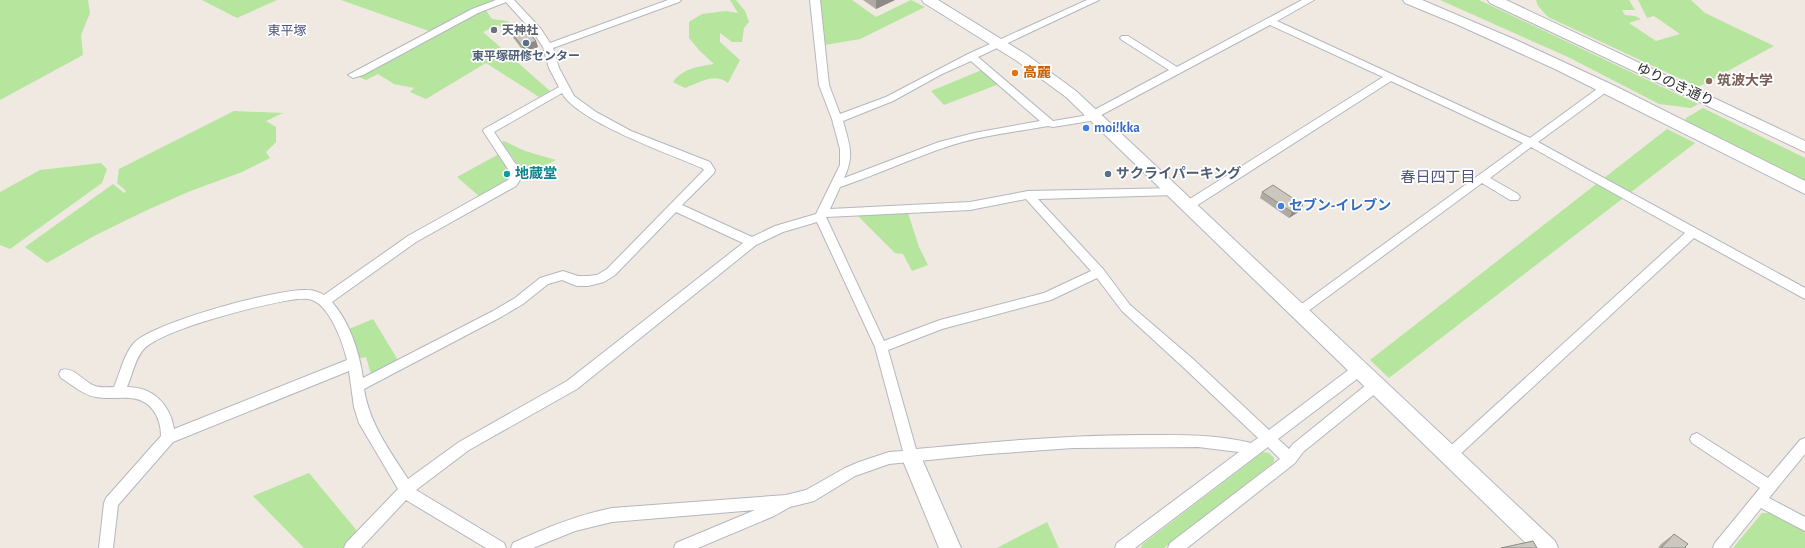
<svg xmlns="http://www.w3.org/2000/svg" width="1805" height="548" font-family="'Alegreya Sans','Noto Sans JP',sans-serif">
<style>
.green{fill:#b6e59e}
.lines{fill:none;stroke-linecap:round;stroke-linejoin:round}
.street-casing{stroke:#b4b7c1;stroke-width:2}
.secondary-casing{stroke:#b4b7c1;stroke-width:2}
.street{fill:#fff;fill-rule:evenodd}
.secondary{fill:#fff;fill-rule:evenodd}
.wall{fill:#afaba4}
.shaded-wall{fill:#8e8b86}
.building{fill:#cbc7bf;stroke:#8e8b86}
.worship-dot{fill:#6b7280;stroke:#fff;stroke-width:1.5}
.service-dot{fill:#5c6f8a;stroke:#fff;stroke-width:1.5}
.food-dot{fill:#e8710a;stroke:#fff;stroke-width:1.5}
.education-dot{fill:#8d6e63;stroke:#fff;stroke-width:1.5}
.shop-dot{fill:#3f7fe0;stroke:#fff;stroke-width:1.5}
.culture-dot{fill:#0f9aa8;stroke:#fff;stroke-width:1.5}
.labels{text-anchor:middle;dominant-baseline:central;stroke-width:3.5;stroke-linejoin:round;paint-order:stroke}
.far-worship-label{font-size:12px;font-weight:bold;fill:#5b616d;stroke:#fff;text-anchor:start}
.far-service-label{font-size:12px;font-weight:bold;fill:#4e5e75;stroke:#fff}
.far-quarter-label{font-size:13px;fill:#4d5680;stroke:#fff}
.food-label{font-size:14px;font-weight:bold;fill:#c56008;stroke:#fff;text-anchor:start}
.education-label{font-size:14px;font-weight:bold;fill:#785e54;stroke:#fff;text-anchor:start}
.street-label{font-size:14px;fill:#2e2e2e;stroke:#fff}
.shop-label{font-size:14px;font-weight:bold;fill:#366cbe;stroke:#fff;text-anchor:start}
.culture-label{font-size:14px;font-weight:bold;fill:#0d838f;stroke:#fff;text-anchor:start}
.service-label{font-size:14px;font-weight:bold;fill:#4e5e75;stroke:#fff;text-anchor:start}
.neighbourhood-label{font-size:15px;fill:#4d5680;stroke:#fff}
</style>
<rect width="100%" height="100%" fill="#efe9e1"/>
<path class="green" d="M0,0H88L90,13L81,35L83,55L0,100Z
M202,0H277L237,18Z
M341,0H498L467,11L429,31Z
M730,0H736L745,11L749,22L744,28L742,42H732L720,33V42L740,60L728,83C714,72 699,83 685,88L673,82C683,68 698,67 714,64L699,50L689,38V22L702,14L726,11L738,13Z
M820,0H852L876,17L911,0L925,7L860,39L825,45Z
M1440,0H1479L1698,104L1691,108L1659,104L1568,57Z
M1536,0H1629L1635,10H1622L1625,15L1635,16L1641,19L1629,23L1656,41L1680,34L1654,16L1647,18L1638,0H1691L1705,13L1774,46L1698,87L1548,17L1538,6Z
M485,9L492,19L508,21L512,25L510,33L498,25L483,32L550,91L539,97L486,63L426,99L410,92L414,88L394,84L378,74L366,80L359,77L373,68L470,15Z
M982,70L999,84L944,105L931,91Z
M1703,108L1805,158V183L1685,121L1686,118Z
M234,111L283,113L266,121L276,127V142L266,152L270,158L242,172L188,192L145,211L94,236L47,263L25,247L113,184L124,193L126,191L117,183L119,169Z
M1667,129L1695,143L1389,378L1370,360Z
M504,141L525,151L556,160L523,177L521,170L502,142Z
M499,154L513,175L508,180L479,196L457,177Z
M101,163L107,169L102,183L10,249L0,245V192L40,170Z
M908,213L919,247L928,265L912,271L903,254L895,253L857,215Z
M373,319L398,360L371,374L366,357L358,359L349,329Z
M1263,452L1269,453L1274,458V462L1164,548H1141L1143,544Z
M309,473L358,532L345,548H304L253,496Z
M1762,513H1772L1805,530V548H1733Z
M1047,522L1059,548H997Z"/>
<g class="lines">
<defs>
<path id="street" d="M496,0H514L541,29L550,43L668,0H681L679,2L553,48L559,68L574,96L596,112L631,131L710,162L715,170L714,173L682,205L752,237L775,226L816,214L840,165V149L832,119L819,85L810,0H820L829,85L840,114L886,97L968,54L1087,0H1099L978,57L1053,121L1083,116L1169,70L1122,40L1120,38L1122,36H1128L1177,67L1302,0H1314L1277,21L1530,138L1601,86H1609L1610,88L1609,90L1538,142L1805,288V299L1694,238L1455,459L1450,461L1445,459L1443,455L1445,451L1685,233L1531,147L1490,178L1518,194L1520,197L1518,200H1510L1482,183L1311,309L1299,315L1295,313L1293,310L1295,307L1303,303L1523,143L1391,81L1193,208H1185L1183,205L1185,202L1383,77L1270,25L1090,121L1053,127L1048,126C1014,132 978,136 946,147C910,159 876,175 840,187L830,209L970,202L1028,191L1178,188L1180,191L1178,194L1174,195L1038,199L1103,269L1130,305L1193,359L1269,430L1355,365L1360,364L1365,365L1367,369L1365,373L1278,439L1289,449L1293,444L1371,381L1376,380L1381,381L1383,385L1381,389L1303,452L1295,463L1187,548H1168L1170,543L1280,459L1268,447L1135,548H1115L1117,543L1239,452L1198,447L1073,448L988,454L889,464L855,476L814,501L790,507L774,516L698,548H674L676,543L755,510L612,522L575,531L533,548H511L513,543C545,528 577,515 612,508L786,495L806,490L845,468L859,462L889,452L903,451L875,347L817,222L783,232L756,245L577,389L469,450L416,490L504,543L506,548H486L406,500L361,548H344L346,543L398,489L359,423L354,407L349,371L173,442L118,505L113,548H99L104,503L106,498L161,436C161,427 159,418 153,410C139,391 116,401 96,397C83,395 73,385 61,378L59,374L61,370C74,366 83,382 95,386C100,388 108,387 114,387C120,373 124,354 134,343C152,323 279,288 307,290C313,290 319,292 324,295L408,236L508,180L512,175L483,131L484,129L559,87L549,68L543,47L534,33L506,2L478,13L363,75L353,78L348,75L472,9ZM971,61L1040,121L974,133L939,142L844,178C855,155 849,144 843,121L893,101L942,74ZM562,93C578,122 670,154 702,168L704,170L607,269L597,275L588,276H578L563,271L540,278L515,298L493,311L363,378C359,351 350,323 332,302L416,242L516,186L523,175L494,132ZM1026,199L1091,271L1044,293L940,320L884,341L826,217L970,210ZM676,212L743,243L567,381L459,442L408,479C390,451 369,423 364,389L501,317L523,304L548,284L562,280L577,286H588L604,282L615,275ZM1097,278L1122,311L1183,367L1258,438L1251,443C1215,434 1180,435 1143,435C1067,435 992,442 916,449L888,350L942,329L1051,300ZM297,299C302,299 307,298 312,300C330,306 343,343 347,360L174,429C170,404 153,387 127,387C132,376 135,359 143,350C161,329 267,303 297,299Z
M1697,433L1768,478L1800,440L1805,438V454L1769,498L1805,517V531L1761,508L1729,548H1713L1715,543L1760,488L1692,443L1690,439L1692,435Z"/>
<path id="secondary" d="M922,0H938L1027,55L1076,91L1555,541L1558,548H1531L1066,97L1017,61L924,3Z
M1403,0H1422L1516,40L1615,86L1805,181V194L1555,69L1456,24L1405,3Z
M1488,0H1506L1805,141V152L1490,3Z
M911,447L918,450L961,548H939L901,456L904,450Z"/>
</defs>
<use href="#street" class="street-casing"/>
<use href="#secondary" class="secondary-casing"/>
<use href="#street" class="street"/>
<use href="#secondary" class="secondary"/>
</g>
<path class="wall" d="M863,0H895L876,9Z
M509,30L536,41L538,47L524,52L512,36Z
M1262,192L1303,205L1300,211L1289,218L1260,198Z
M1674,534L1686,548H1658L1661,544Z"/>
<path class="shaded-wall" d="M876,0H895L876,9Z
M536,41L538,47L524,52L522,46Z
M1303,205L1300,211L1289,218L1292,212Z"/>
<path class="building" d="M523,25L536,41L522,46L509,30Z
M1273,185L1303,205L1292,212L1262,192Z
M1674,534L1688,544L1685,547L1686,548H1661Z
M1533,541L1537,548H1501Z"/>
<circle class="worship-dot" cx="494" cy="30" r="4"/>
<g class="service-dot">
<circle cx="526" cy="43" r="4"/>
<circle cx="1108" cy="174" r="4"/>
</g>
<circle class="food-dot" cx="1015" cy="73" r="4"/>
<circle class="education-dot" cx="1709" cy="81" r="4"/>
<g class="shop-dot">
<circle cx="1086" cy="128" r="4"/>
<circle cx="1281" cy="206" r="4"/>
</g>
<circle class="culture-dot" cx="507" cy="174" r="4"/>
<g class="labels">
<g class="far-worship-label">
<text x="502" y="30">天神社</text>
</g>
<g class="far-service-label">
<text x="526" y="56">東平塚研修センター</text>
</g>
<g class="far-quarter-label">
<text x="287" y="31">東平塚</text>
</g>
<g class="food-label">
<text x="1023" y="73">高麗</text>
</g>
<g class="education-label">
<text x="1717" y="81">筑波大学</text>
</g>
<g class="street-label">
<text transform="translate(1675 85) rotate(25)">ゆりのき通り</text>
</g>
<g class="shop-label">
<text x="1094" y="128">moi!kka</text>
<text x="1289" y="206">セブン-イレブン</text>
</g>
<g class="culture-label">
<text x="515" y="174">地蔵堂</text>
</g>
<g class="service-label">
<text x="1116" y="174">サクライパーキング</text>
</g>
<g class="neighbourhood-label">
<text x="1438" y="177">春日四丁目</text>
</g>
</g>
</svg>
